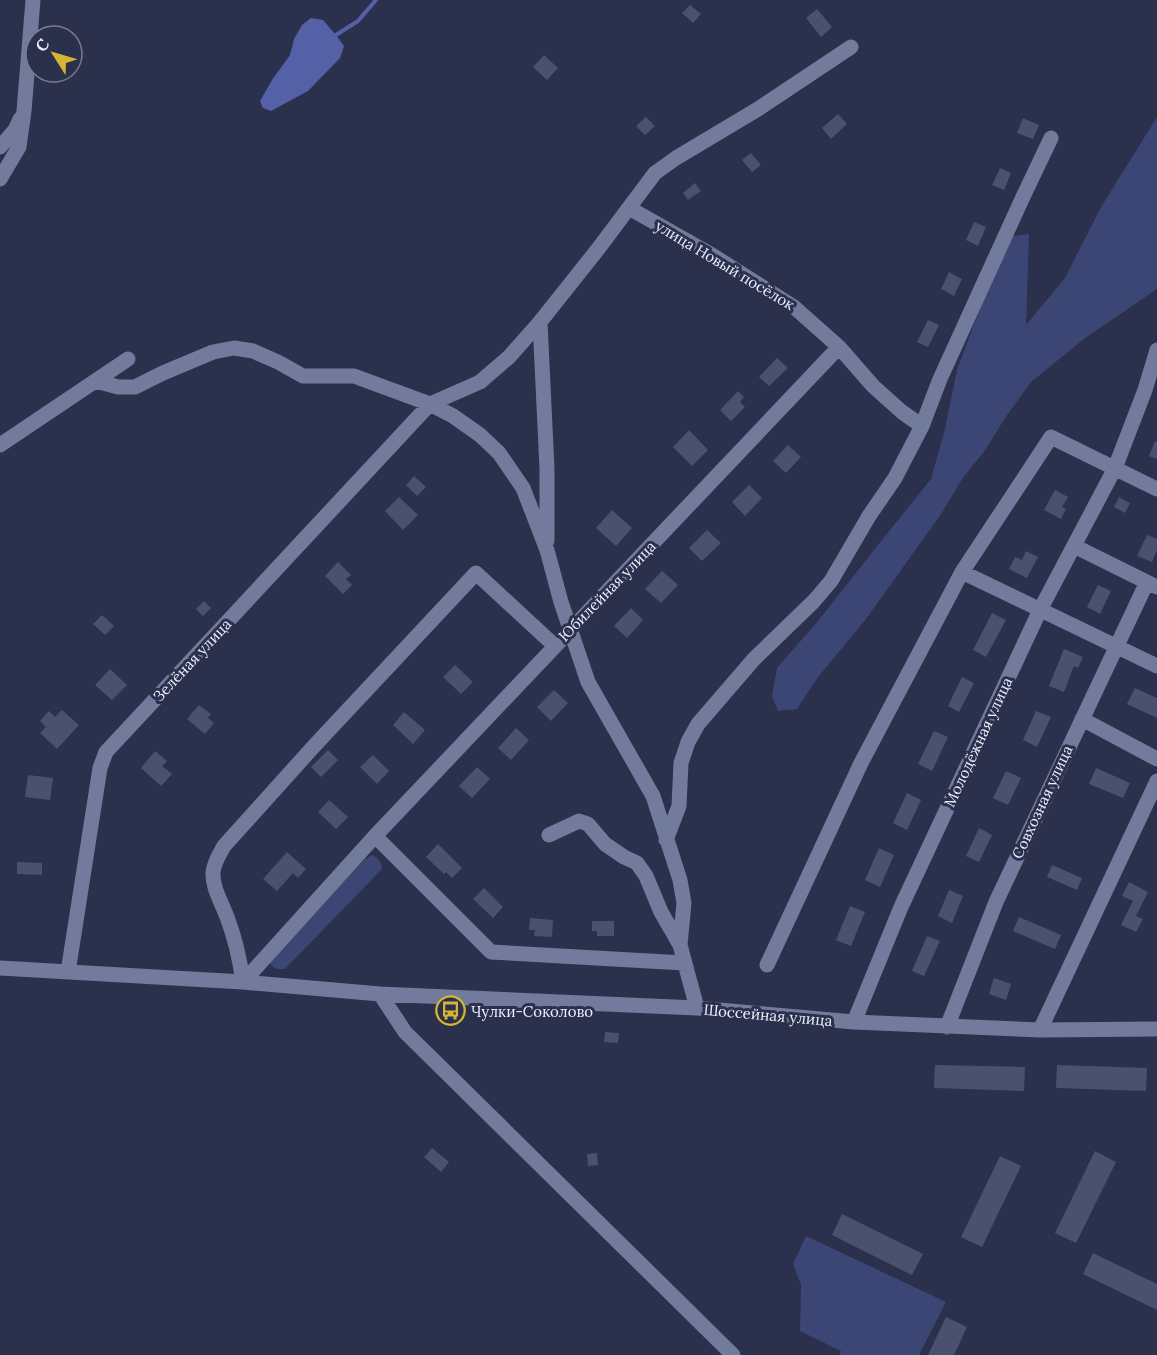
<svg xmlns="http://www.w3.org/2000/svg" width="1157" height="1355" font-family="Lora,serif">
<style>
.green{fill:#3c4675}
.water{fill:#5461a7}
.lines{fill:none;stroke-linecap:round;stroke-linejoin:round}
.stream{stroke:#5461a7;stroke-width:4}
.building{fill:#4a516e}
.minor{stroke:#737b9c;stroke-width:15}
.labels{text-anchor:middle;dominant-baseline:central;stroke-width:6;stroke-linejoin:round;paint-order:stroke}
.street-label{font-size:15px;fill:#ebeffd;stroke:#2b304c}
.poi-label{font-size:15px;fill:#ebeffd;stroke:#2b304c;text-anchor:start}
</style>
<rect width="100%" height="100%" fill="#2b304c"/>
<path class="green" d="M1157,117V289L1085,338L1031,382L1005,418L986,449L962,479L941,514L866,619L818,677L797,709L778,711L772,696L777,668L818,621L878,545L931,479L945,429L957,370L1007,237L1029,234L1026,325L1065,278L1101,207Z
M373,855C379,859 382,862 382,869L285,969C277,969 273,969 269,962L365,859Z
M806,1236L946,1302L919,1355H840L841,1351L800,1331L801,1285L793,1264Z"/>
<path class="water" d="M311,18L323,20L336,35L344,46L340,58L308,91L271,111L263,108L260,101L272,80L290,55L294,39L302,25Z"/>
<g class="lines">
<path class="stream" d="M336,35L358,21L376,0"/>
</g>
<path class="building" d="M690,5L701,14L693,23L682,13Z
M817,9L832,27L821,37L806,18Z
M544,55L558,68L547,80L533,67Z
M838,114L847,124L831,139L822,128Z
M646,117L655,126L645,135L636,126Z
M1023,118L1039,125L1033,139L1017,133Z
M751,153L761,165L752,172L742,160Z
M1000,168L1011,173L1004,190L992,185Z
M695,183L701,191L688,200L683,193Z
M974,222L986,227L978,246L966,240Z
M949,272L962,279L954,296L941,289Z
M928,320L939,325L928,347L917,342Z
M777,358L788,368L769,386L759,377Z
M738,391L744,397L740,402L745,407L731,421L720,410Z
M689,430L708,450L692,466L673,447Z
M1155,441L1157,442V459L1149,456Z
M788,445L801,457L786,473L773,461Z
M414,476L426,487L417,496L406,485Z
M749,485L762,498L745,516L732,502Z
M1055,490L1068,497L1062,507L1066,509L1061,519L1044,510Z
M399,497L418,515L403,530L385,511Z
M1119,497L1130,503L1125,513L1114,507Z
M612,510L632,528L616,546L596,528Z
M707,530L721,543L702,561L689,548Z
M1147,535L1157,539V550L1152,562L1137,556Z
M1026,551L1038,557L1027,578L1009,569L1015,557L1022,560Z
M338,562L351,575L346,579L352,585L343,594L325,576Z
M662,571L678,585L661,603L645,589Z
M1098,585L1111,591L1100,614L1087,607Z
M204,601L211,608L203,616L196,609Z
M631,608L643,620L627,638L614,626Z
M992,613L1006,620L986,657L973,650Z
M102,615L114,626L105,635L93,624Z
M1064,649L1083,657L1078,668L1074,666L1064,692L1049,686Z
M455,665L473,682L461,694L443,677Z
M110,669L127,685L112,700L95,685Z
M962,677L974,683L959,712L948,706Z
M1135,688L1157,698V718L1127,704Z
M554,690L568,703L551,721L537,707Z
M199,705L211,714L208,718L214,723L205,734L187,719Z
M62,710L79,725L57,749L40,733L46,727L40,721L49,711L55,717Z
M1036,711L1051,717L1037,747L1023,740Z
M404,712L425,730L413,744L393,725Z
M516,728L529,740L511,760L498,748Z
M934,731L948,737L932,771L918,764Z
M328,750L338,760L321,777L311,767Z
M155,751L167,761L162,766L172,774L161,786L141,768Z
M373,755L389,771L377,784L360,767Z
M477,767L490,779L472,798L459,786Z
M1096,768L1130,783L1123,798L1089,784Z
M1006,771L1021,778L1008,805L993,798Z
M28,775L53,778L50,800L25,797Z
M907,793L921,800L907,830L893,823Z
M329,800L348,817L336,829L318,812Z
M979,828L992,835L979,862L966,856Z
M438,844L462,868L452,878L446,872L444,874L426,857Z
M879,848L894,855L880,887L865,880Z
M287,852L306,869L298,878L293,873L277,891L263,879Z
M17,862L42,863V875L17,874Z
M1052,865L1082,878L1077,890L1047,877Z
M1129,882L1148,892L1136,916L1143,919L1136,932L1121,925L1133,901L1122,896Z
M484,888L503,907L493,918L473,899Z
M949,890L963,896L952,923L938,916Z
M850,906L865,912L851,946L836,940Z
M1019,917L1061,935L1055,949L1013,931Z
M530,918L553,920L552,937L534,936L535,930H529Z
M592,921H614V936H597V931H592Z
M927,936L940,941L924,976L912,971Z
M994,978L1011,984L1006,1000L989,994Z
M605,1032L619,1033L618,1043L604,1042Z
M935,1065L1025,1067L1024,1091L934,1088Z
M1057,1065L1147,1068L1146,1091L1056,1088Z
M432,1148L449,1162L441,1172L424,1157Z
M1095,1151L1116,1162L1076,1243L1055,1233Z
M597,1153L598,1165L588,1166L587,1154Z
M1000,1156L1021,1166L982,1247L961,1237Z
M842,1214L923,1254L912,1275L832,1235Z
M1093,1253L1157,1284V1310L1083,1274Z
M946,1317L967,1327L954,1355H928Z"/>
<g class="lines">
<path class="minor" d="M0,147L15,130L20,119
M0,179L19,147L24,111L33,0
M629,208L712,255L794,307L839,347L873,386L902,412L922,426
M540,322L547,469V541
M96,381L118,387H135L163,373L213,352L234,348L253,351L278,362L303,376H354L430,404L453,416L480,435L499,453L523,488L547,550L561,602L588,682L653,796L680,880L684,903L680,945
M0,445L128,359
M1074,546L1157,587
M962,572L1157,666
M1082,719L1157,759
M549,835L579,821L588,824L605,844L624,857L637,863L646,876L661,912L680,945L697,1008
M375,836L491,952L684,963
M666,840L679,806L681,763L688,742L698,724L754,659L814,601L831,581L869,516L895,478L922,426L940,379L1022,199L1051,138
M767,965L861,763L962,572L1051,437L1157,489
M0,968L243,982L380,994L697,1008L854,1022L1040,1030L1157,1029
M68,972L100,768L106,752L430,404L480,382L509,357L540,322L598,249L655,173L676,158L758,109L851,47
M243,982L375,836L839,347
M243,982C240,960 235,938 227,917C222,903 212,888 213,872C214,862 219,855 224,846L315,745L476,573L555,646
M380,994L405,1032L733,1355
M854,1022L901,907L1040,610L1115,468L1145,390L1157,350
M947,1027L996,902L1147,582
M1040,1030L1157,781"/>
</g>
<defs>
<symbol id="bus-ring" viewBox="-11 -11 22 22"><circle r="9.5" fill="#2b304c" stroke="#d6b534" stroke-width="1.5"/><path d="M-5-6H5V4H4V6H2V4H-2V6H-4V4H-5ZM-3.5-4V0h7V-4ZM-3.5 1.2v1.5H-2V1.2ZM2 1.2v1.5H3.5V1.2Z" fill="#d6b534"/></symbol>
</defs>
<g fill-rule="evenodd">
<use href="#bus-ring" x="434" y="994" width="33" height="33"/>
</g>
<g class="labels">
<g class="street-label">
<text transform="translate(725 265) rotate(31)">улица Новый посёлок</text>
<text transform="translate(607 591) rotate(-46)">Юбилейная улица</text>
<text transform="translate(192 660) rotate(-47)">Зелёная улица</text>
<text transform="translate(978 742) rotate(-65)">Молодёжная улица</text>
<text transform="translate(1042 802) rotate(-65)">Совхозная улица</text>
<text transform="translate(768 1015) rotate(5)">Шоссейная улица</text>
</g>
<g class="poi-label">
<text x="471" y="1011">Чулки-Соколово</text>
</g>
</g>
<g transform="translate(54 54) rotate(307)"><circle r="28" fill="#2b304c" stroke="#787c93" stroke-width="1.5"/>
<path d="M0-4.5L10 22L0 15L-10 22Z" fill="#d6b534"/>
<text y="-9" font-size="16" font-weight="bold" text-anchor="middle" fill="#ebeffd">С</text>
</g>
</svg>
